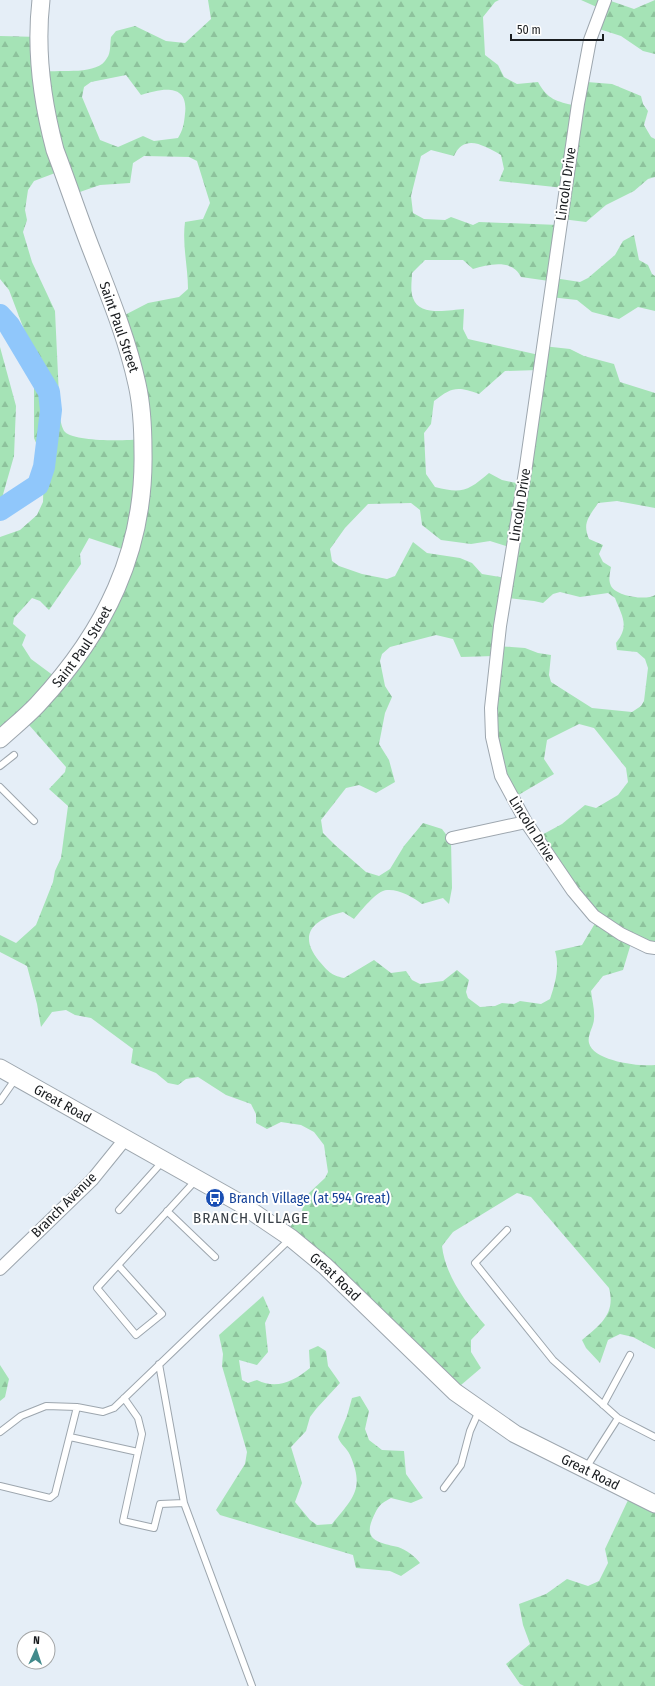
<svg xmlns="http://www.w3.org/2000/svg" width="655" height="1686" font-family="'Fira Sans Condensed',sans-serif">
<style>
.forest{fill:url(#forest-firs);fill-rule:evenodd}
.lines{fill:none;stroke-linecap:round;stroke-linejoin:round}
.river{stroke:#90c7fb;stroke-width:22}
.service-casing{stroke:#9da6ae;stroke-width:8}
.minor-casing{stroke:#9da6ae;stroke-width:14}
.secondary-casing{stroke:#9da6ae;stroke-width:19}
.service{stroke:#fff;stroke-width:6}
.minor{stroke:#fff;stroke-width:12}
.secondary{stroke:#fff;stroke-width:17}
.labels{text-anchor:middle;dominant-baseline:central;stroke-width:4;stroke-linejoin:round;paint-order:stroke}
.street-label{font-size:14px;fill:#1a1d20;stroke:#fff}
.transit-label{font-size:14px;fill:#164399;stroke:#fff;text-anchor:start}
.neighbourhood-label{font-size:15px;letter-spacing:1px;fill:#394047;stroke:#fff}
</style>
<defs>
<pattern id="forest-firs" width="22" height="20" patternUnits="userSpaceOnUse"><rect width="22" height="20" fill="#a5e3b6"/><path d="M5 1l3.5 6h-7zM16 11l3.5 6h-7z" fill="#8dc29c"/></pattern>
</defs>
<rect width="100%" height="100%" fill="#e5eef7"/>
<path class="forest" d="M208,0H499L495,2L483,17L485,55L498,65L504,77L517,84L538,82C548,100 556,101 576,106L587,82L612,84L641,96L643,104L648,111L644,125L651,137L655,139V177L648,179L634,191L606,205L586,222L562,219L564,188L499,181L504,169L501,155C484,146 465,133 454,156L431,150L421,156L411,196L413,213L424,219L445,220L451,217L473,225L479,222L559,225L554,278L580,282L588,278L615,255L623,241L634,235L639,260L648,265L652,274L655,276V311L638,307L619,319L592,312L577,300L550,297L549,281L521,277C513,259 489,264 473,269L463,260H425L412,273C412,280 410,291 413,298C419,317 449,310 464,309L463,329L468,339L539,355L543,346L570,349L584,356L614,364L620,382L655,393V508L617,501L598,503C589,517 582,523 589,539L603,545L599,554L603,562L611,567C610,573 608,580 611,586C616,596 646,601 655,595V946L632,940L623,970L603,976L591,991C592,1000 595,1010 594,1019C594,1026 587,1035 589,1043C593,1061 640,1067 655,1065V1349L633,1337L620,1334L608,1340L600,1363L586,1348L582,1340C600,1325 616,1314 609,1288L531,1197L517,1193L453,1232L442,1246C445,1275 466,1303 485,1325L471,1340V1352L481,1368L454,1391L283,1236L301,1213L308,1194L325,1178L328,1172L324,1145L314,1132L301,1125L281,1122L267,1129L256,1123V1114L251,1104L226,1095L198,1077L186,1079L178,1085L168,1083L156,1073L131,1063L133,1049L91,1018L75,1015L66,1010L52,1012L41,1027L37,1004L27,966L0,952V935L16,943L36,925L53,882L55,871L61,858L68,806L49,789L65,772L66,767L22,717L0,737V537L20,530L37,515L43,502L44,462L34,438V356L9,290L0,279V36L40,37L43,72C61,69 98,76 107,58C111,53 110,43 111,37L116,31L135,26L166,41L185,43L211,19ZM126,75L141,95C161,89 189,82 185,114C184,124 183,130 178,138L154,141L143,136L118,147L100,140L82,97L84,87L91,82ZM144,156L189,157L197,161L210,203L203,219L185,222C182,245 188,267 188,289L179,297L148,303L119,318L141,439C126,441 76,442 65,432C62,429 61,422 60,418L55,311L32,262L23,232L27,220L25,210L28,190L34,181L63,170L74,194L100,185L130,183L133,163ZM538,370L521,484L502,480L489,473C468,491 462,494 435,487L426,474L424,433L431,424L434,401C452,387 457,386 479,394L505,371ZM411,503L420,510L422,525L441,540L471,544L490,541L512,548L506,578L482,574L472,563L460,558L427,553L413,542L395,576L387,579L362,574L339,566L332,561L330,549L345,528L368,504ZM89,538L128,551L81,649L54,676L31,659L22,645L26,635L13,624L14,618L32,598L40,601L49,610L81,564L80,554ZM560,592L580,597L608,593L615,598C622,616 630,626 616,643L617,650L637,652L645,659L648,668L644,701L641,706L632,712L592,708L551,682L549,675L551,655L538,653L525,648L498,646L507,598L534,601L543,603L553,594ZM436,635L453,639L461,657L495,656L492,738L515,797L554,774L544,759L547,740L579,724L594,728L626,768L628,782L618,795L596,808L585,805L562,824L538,837L597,920L582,945L555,951C560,967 555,984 550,999L541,1004L520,1001L514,1004L502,1003L495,1006L480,1007L468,998L466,992L469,980L457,970L443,981L420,984L412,980L406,971L391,973L374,960L344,978C330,975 328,971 319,961C297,934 314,919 343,912L354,919C360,912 377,890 387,890C399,889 413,897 422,904L443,898L449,904L452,888L451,841L442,829L423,823L404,846L390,869L379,876L366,872L335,845L323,833L321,820L346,788L359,785L376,793L395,782L389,760L379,744L385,713L392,697L385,686L380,661L382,654L390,647Z
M581,0H608L634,9L655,0V54L643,51L621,36L596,28L599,8Z
M0,347L16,406L14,456L2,498L0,500Z
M263,1296L270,1312L265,1323L268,1352L257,1365L239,1360L242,1380L248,1383L257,1380C277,1390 294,1381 310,1368L309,1350L318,1346L326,1351L328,1366L340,1383L316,1409L310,1417L306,1431L291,1447L302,1483L295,1502L310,1520L317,1525L332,1524C353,1498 365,1489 350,1455C347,1448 340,1444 338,1437L347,1416L352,1398L360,1396L369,1411L365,1429L369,1440L382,1450L404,1451L406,1474L423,1498L411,1503L391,1498C378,1505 378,1507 372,1520C363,1542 383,1543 398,1547C406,1550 415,1556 420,1563L401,1576L390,1571L356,1568L353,1555L220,1515L216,1510L245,1464L247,1452L222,1366L223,1354L219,1335Z
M0,1365L9,1379L5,1397L0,1401Z
M629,1498L655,1511V1686H524L520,1684L506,1664L530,1644L523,1625L519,1604L546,1594L567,1579L588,1586L599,1581L608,1563L605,1549Z"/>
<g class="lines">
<path class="river" d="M0,315L9,325L49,392L51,410L44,467L38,485L0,510"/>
<defs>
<path id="service" d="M0,766L14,755
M0,787L34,821
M0,1101L16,1078
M119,1210L163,1161
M167,1211L215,1257
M507,1230L475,1263L553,1360L618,1418
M118,1265L162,1314L136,1335L97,1288L196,1180
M159,1364L184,1503L252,1686
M124,1398L138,1418L142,1434L123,1521L154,1528L160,1504L184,1503
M603,1405L630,1355
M0,1432L21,1416L46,1406L77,1407L103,1412L114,1408L290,1239
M70,1437L138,1452
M586,1468L618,1418L655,1437
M0,1486L50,1498L55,1494L77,1407
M444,1488L461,1465L470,1431L479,1411"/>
<path id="minor" d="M605,0L590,40L578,104L526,466L500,626L491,708L492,737L501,776L526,822L573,891L594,916L621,934L648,947L655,948
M452,838L526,822
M0,1269L92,1180L126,1138"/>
<g id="secondary">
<path id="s1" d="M0,739C13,727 27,716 38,704C105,632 145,551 143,452C143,429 142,406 137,384C127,338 109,295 92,251C79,218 68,184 55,150C42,101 35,51 41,0"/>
<path id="s2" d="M0,1068L238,1202L291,1238L325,1266L455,1392L515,1434L655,1504"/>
</g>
</defs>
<use href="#service" class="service-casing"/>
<use href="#minor" class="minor-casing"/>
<use href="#secondary" class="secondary-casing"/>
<use href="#service" class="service"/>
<use href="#minor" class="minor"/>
<use href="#secondary" class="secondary"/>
</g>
<defs>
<symbol id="bus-disc" viewBox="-11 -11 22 22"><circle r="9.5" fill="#1a4fb4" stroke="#fff"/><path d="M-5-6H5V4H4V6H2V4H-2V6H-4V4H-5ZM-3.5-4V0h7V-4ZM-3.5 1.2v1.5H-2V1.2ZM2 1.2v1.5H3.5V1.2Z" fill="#fff"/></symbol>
</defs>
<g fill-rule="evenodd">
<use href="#bus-disc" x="204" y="1187" width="22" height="22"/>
</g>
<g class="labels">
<g class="street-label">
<text transform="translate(566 184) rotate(-82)">Lincoln Drive</text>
<text transform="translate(119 327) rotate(71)">Saint Paul Street</text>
<text transform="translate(520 505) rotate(-81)">Lincoln Drive</text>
<text stroke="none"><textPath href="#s1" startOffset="124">Saint Paul Street</textPath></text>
<text transform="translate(532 829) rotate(58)">Lincoln Drive</text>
<text stroke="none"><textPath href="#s2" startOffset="72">Great Road</textPath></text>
<text transform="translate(64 1205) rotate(-45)">Branch Avenue</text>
<text stroke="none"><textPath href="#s2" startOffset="396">Great Road</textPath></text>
<text stroke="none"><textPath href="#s2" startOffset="720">Great Road</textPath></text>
</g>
<g class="transit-label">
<text x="229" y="1198">Branch Village (at 594 Great)</text>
</g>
<g class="neighbourhood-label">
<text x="251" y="1218">BRANCH VILLAGE</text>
</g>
</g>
<g transform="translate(36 1650) rotate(3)"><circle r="19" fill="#ffffff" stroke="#a3a5a6"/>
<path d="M0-3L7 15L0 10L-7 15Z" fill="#428a8c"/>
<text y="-6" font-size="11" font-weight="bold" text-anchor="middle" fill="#1a1d20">N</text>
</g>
<path d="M511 34v6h92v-6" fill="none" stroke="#1a1d20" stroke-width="2"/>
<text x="517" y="34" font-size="12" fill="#1a1d20" stroke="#ffffff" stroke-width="3" paint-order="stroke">50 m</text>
</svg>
